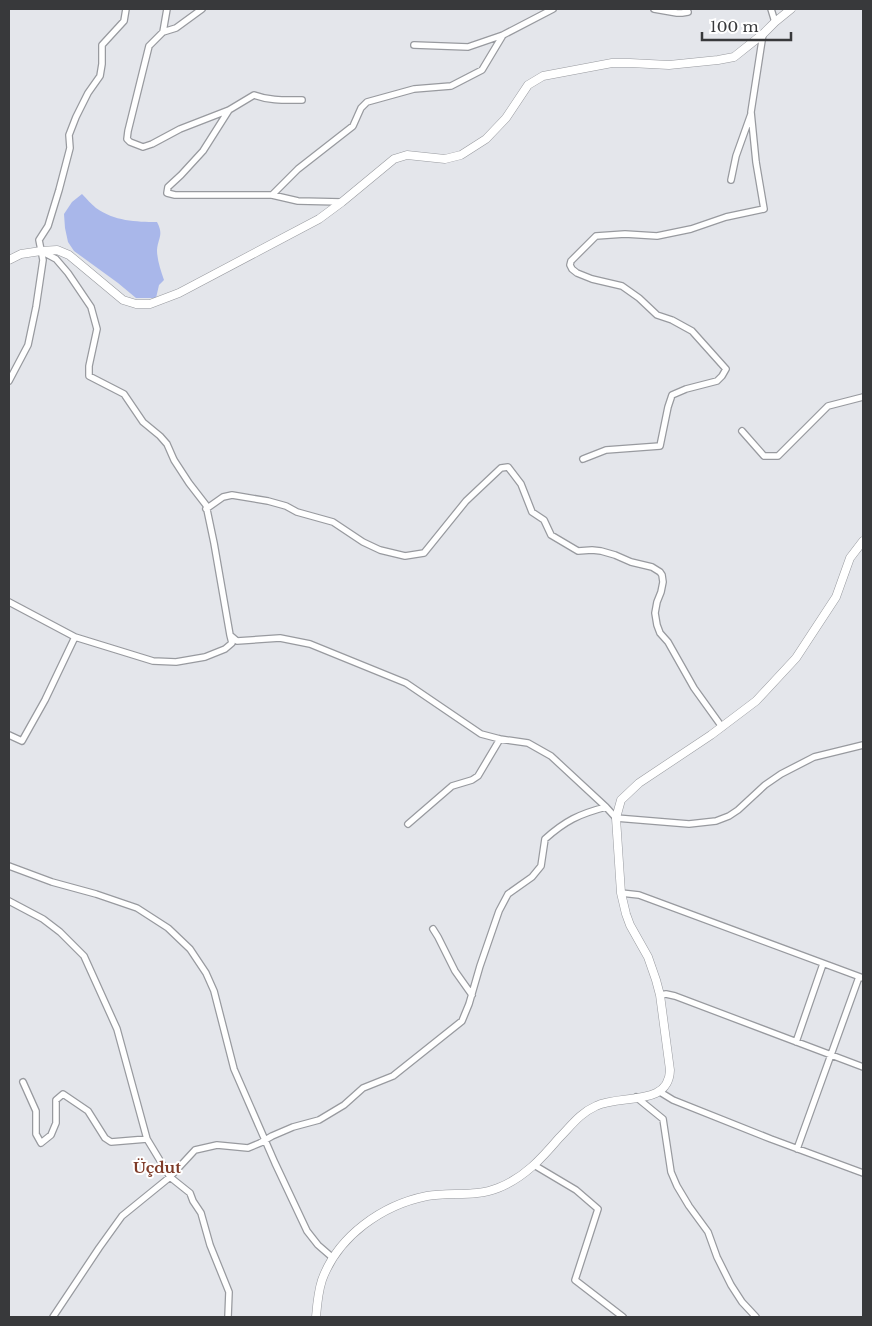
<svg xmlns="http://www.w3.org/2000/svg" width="872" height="1326" font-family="'Libre Baskerville',serif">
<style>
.green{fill:#a9b7ea}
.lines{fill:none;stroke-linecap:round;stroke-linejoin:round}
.street-casing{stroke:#989a9f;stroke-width:8}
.secondary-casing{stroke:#989a9f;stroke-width:9}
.street{stroke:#fff;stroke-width:5.5}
.secondary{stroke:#fff;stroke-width:8}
.labels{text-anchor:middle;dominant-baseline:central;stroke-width:4;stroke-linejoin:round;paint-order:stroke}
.neighbourhood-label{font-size:15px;font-weight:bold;fill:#7e3a27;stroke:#fff}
</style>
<rect width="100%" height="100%" fill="#e4e6eb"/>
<path class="green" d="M82,194C87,199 91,204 96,208C114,221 136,222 157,222C164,235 158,238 157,250C157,260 161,271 164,280L159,285L156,298H136L118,283L74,251L68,242L65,228L64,214L72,202Z"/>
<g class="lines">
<defs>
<path id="street" d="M202,9L176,28L163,32L149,46L128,131L127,139L130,142L143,147L152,144L180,129L229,110
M654,9L677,13H682L688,12L686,9
M771,9L775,22
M163,32L167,9
M414,45L468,47L503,35
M302,100C285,100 270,101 254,95L229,110L203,151L181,175L168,187L167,193L175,195H272L298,201L342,202
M731,180L736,156L751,114
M272,195L298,169L353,126L361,108L367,102L414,89L451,86L482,70L503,35L553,9
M43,252L56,259L68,273L91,307L97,329L89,366V376L124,394L143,422L160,436L167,444L174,460L189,483L206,505L214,543L230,635L237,641L280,638L310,644L406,683L481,734L500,739L528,743L551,756L606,807
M9,381L28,345L36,307L43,260L39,240L48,226L59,190L70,148L69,135L76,117L88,93L100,76L102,64V45L124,21L126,9
M742,431L764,456H778L828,406L863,397
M583,459L606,450L660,446L668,407L672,395L686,389L717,381L722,376L726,369L692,331L672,320L657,315L639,298L622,286L592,279L577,273L572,269L570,265L571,261L596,236L625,234L657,236L691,229L726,217L764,209L756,162L751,112L763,34
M206,509L223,497L232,495L268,501L286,506L297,512L333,522L363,542L380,550L405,556L424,553L466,501L501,468L508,467L521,484L532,512L544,520L551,535L578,551L592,550L601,551L615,555L631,562L652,567L660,572L662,575L663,582L661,592L657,602L655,613L657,625L660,633L668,642L694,688L722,727
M9,602L75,637L153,661L176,662L205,657L225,649L232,643L230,635
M9,735L22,741L45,700L75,637
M408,824L452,786L472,780L478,776L500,739
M9,866L52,882L96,894L137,908L168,928L190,949L206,973L214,991L234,1069L275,1163L307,1231L318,1245L333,1258
M621,893L639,895L863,978
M9,901L43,919L60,932L84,956L117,1029L147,1139L170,1177L190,1193L193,1201L201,1213L210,1245L229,1292L228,1317
M433,929L438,937L455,971L472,995
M660,995L666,994L675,996L863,1067
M796,1042L823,964
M23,1082L36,1111V1134L41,1143L51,1135L56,1123V1100L63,1094L88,1111L105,1138L111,1142L147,1139
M660,1092L673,1100L771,1139L863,1173
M636,1097L663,1119L671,1172L677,1186L689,1206L708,1232L717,1257L731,1285L742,1302L756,1317
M797,1149L859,977
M534,1165L576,1190L598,1209L575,1280L623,1317
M53,1317L99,1248L122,1216L170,1177L195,1150L217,1145L248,1148L260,1143L272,1136L293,1127L319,1120L344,1105L363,1088L393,1076L462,1021L469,1004L480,966L499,911L508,894L532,877L541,866L545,839C565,821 579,814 606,807L616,818L689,824L716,821L729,816L738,810L765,785L781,774L814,757L863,745"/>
<path id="secondary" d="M9,260L21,254L41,251L57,250L69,255L123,300L136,304H150L179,293L319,219L342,202L394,159L407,155L445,159L461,155L486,139L506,118L528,85L543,76L612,63H630L669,65L718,60L734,57L763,34L775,22L791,9
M316,1317C317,1305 318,1292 322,1280C338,1236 382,1205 427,1196C451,1192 476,1197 498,1188C524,1178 542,1158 559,1138C571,1126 580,1113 596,1106C621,1094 669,1107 670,1070L660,995L656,980L648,957L630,925L626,914L621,893L616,818L621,800L639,783L711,735L756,701L796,658L836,597L850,558L863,541"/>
</defs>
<use href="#street" class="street-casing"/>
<use href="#secondary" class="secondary-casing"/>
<use href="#street" class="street"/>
<use href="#secondary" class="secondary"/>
</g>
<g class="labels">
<g class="neighbourhood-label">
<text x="157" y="1167">Üçdut</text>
</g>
</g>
<rect width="872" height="1326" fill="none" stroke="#38393b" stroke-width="20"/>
<path d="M702 32v8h89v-8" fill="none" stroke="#38393b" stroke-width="2.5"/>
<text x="710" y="32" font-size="15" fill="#38393b" stroke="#ffffff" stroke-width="4" paint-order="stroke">100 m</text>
</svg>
